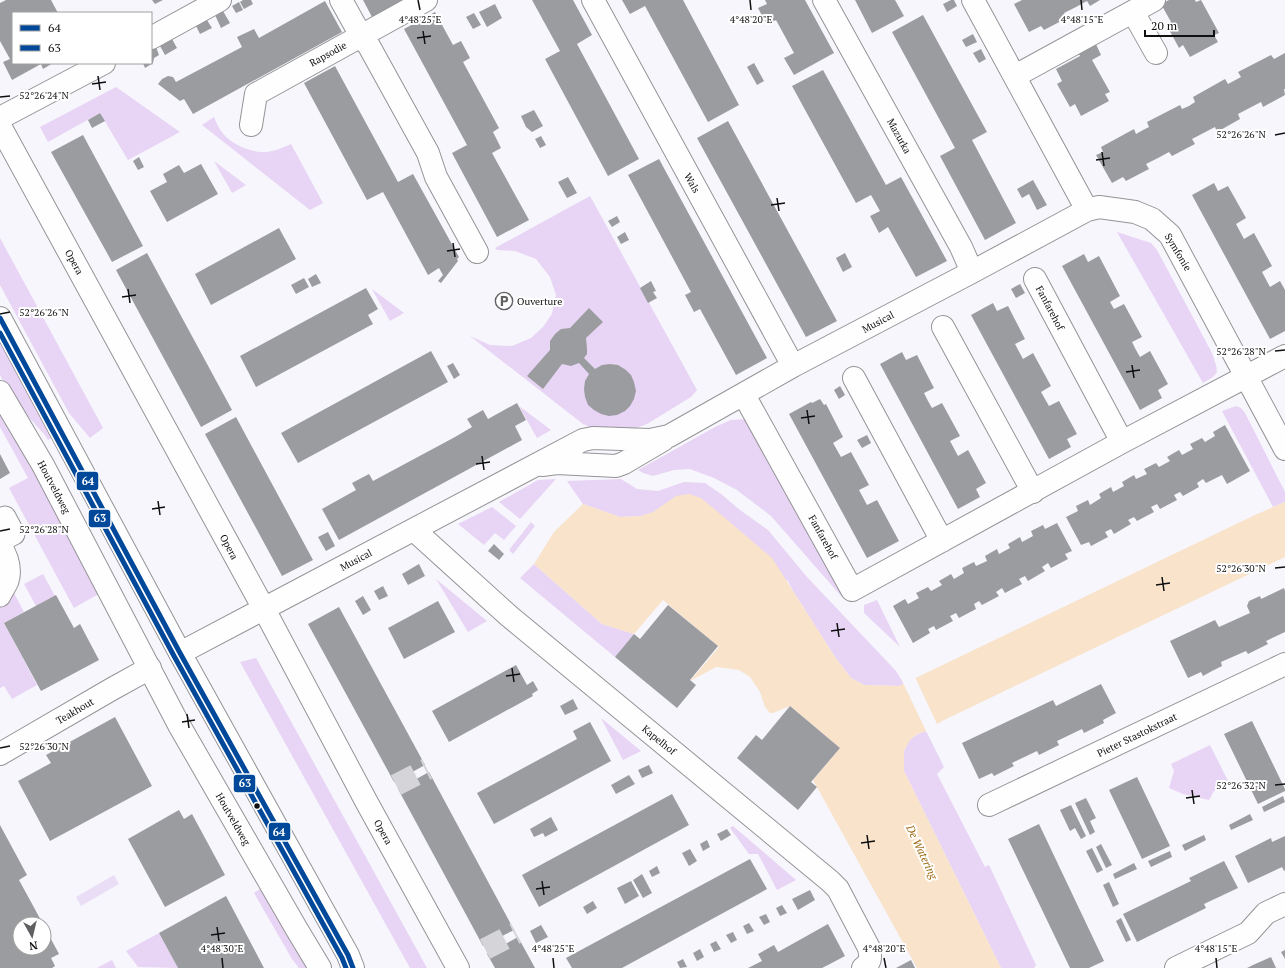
<svg xmlns="http://www.w3.org/2000/svg" width="1285" height="968" font-family="'PT Serif',serif">
<style>
.green{fill:#e8d4f4}
.pitch{fill:#eadef7}
.water{fill:#f9e3ca}
.pier{fill:#f6f6fc}
.building{fill:#9b9ca0}
.lines{fill:none;stroke-linecap:round;stroke-linejoin:round}
.minor-tunnel{stroke:#d4d4d9;stroke-width:22;stroke-dasharray:22 11;stroke-linecap:butt}
.pedestrian-casing{stroke:#949496;stroke-width:23}
.minor-casing{stroke:#949496;stroke-width:24}
.tertiary-casing{stroke:#949496;stroke-width:24}
.pedestrian{stroke:#fefeff;stroke-width:21}
.minor{stroke:#fefeff;stroke-width:22}
.tertiary{stroke:#fefeff;stroke-width:22}
.bus-1-casing{stroke:#fff;stroke-width:8}
.bus-2-casing{stroke:#fff;stroke-width:8}
.bus-1{stroke:#004899;stroke-width:5}
.bus-2{stroke:#004899;stroke-width:5}
.ticks{fill:none;stroke:#101010;stroke-width:1.5}
.bus-dot{fill:#101010;stroke:#fff;stroke-width:1.5}
.labels{text-anchor:middle;dominant-baseline:central;stroke-width:4;stroke-linejoin:round;paint-order:stroke}
.street-label{font-size:10px;fill:#101010;stroke:#fff}
.poi-label{font-size:10px;fill:#101010;stroke:#fff;text-anchor:start}
.water-label{font-size:11px;font-style:italic;fill:#9c670f;stroke:#fff}
.ticks-label{font-size:10px;text-anchor:middle;fill:#101010;stroke:#fff;stroke-width:4;stroke-linejoin:round;paint-order:stroke}
.line-badge{stroke:#fff;stroke-width:1.5}
.badge-label{font-size:11px;text-anchor:middle;font-weight:bold;fill:#fff}
</style>
<rect width="100%" height="100%" fill="#f6f6fc"/>
<path class="green" d="M116,87L180,132L128,160L100,113L48,142L40,127Z
M214,117C216,122 218,127 221,131C229,143 247,151 261,152C271,153 282,148 291,144L323,203L310,210L202,125Z
M214,161L246,185L232,193Z
M590,196L697,390L691,397L647,424L631,430L599,431L583,424L470,336L490,345L512,346L531,338L543,327L552,314L556,295L550,277L536,259L515,251L497,250L495,248Z
M1117,232L1151,243L1157,250L1212,353L1216,365L1217,372L1213,377L1203,383Z
M0,238L103,428L90,438L69,413L0,285Z
M372,289L404,313L390,321Z
M0,337L54,437L48,440L44,434L14,401L0,375Z
M0,404L102,592L74,608L9,488L28,478L0,427Z
M519,406L551,430L537,438Z
M1236,406L1241,408L1245,413L1285,492V502L1273,507L1222,411Z
M745,419L752,426L845,597H842L771,516L737,490L714,478L690,469L674,470L653,476L643,473L638,470L717,426L731,420Z
M556,479L520,519L499,502L538,480Z
M621,479L637,489L658,491L684,482L705,483L721,494L740,510L768,530L807,577L896,671L904,684L899,686L864,685L851,678L835,657L793,591L788,581L653,512L641,516L620,517L583,504L567,481Z
M492,507L516,526L504,540L495,533L484,545L458,524Z
M531,522L535,526L513,554L509,550Z
M534,564L602,624L634,634L615,657L520,578Z
M43,574L55,596L36,606L24,584Z
M436,579L487,621L468,632Z
M13,591L24,612L4,623L37,685L12,699L4,686L0,688V603Z
M877,600L900,647L864,613V605Z
M256,658L427,968H410L240,662Z
M601,718L641,751L623,760Z
M926,731L944,767L937,774L985,867L989,865L1036,965L1034,968H1001L904,771C904,765 903,757 904,752C906,740 916,734 926,731Z
M1210,745L1229,783L1214,791L1209,800L1183,794L1169,788L1174,771L1171,764Z
M733,826L796,880L777,890L758,854H749L730,828Z
M266,885L309,968H299L292,959L254,893Z
M159,933L178,968L138,967L126,951Z
M112,960L116,968H97Z"/>
<path class="pitch" d="M114,875L119,884L81,906L76,897Z"/>
<path class="water" d="M689,494L701,498L718,512L772,558L835,657L851,678L864,685L899,686L1255,515L1285,502V557L992,697L942,721L926,731L917,734L910,740L904,751V771L1001,968H917L813,780L840,748L790,706L773,713H770L765,707L760,692L750,677L739,670L716,667L690,681L719,647L663,600L634,634L602,624L534,564L554,532L583,504L620,517L641,516L653,512L676,496Z"/>
<path class="pier" d="M915,677L938,726L927,733L903,683Z"/>
<path class="building" d="M6,0H51L58,13H13V63H53L43,69L41,64L12,80L3,62L10,59L0,41V3Z
M152,0H163L155,4Z
M243,0H251L253,4L244,9L240,2Z
M363,0H402L372,17Z
M532,0H573L592,35L577,44L639,159L608,176L545,59L560,51Z
M622,0H683L739,105L708,122L645,6L630,14Z
M765,0H805L834,53L794,75L784,58L794,53L776,20L767,25L758,8L767,4Z
M855,0H895L904,16L872,33Z
M951,0H954L957,6L947,12L943,4Z
M1022,0H1100L1090,6L1087,1L1076,7L1064,13L1067,18L1044,30L1041,26L1029,32L1014,4Z
M1169,0H1195L1196,2L1201,0L1219,33L1214,35L1218,42L1190,57L1183,45L1179,48L1166,24L1171,22L1161,4Z
M325,1L342,32L193,114L184,99L180,101L158,84L162,79L168,76L173,77L176,82L242,47L237,37L254,29L259,38Z
M239,2L243,10L236,13L232,6Z
M495,4L502,18L487,27L479,12Z
M223,11L230,23L221,28L215,15Z
M435,12L453,45L461,41L470,58L463,62L499,128L493,132L501,148L492,153L529,220L497,237L452,153L467,145L404,29Z
M474,13L481,25L473,29L466,17Z
M923,15L987,132L972,140L1016,223L985,240L940,156L955,148L892,32Z
M207,20L212,28L200,34L196,26Z
M973,34L977,42L966,47L962,40Z
M172,39L177,48L165,55L160,46Z
M1094,40L1101,55L1092,60L1110,92L1105,94L1109,101L1081,116L1075,104L1070,107L1057,84L1062,81L1056,69L1080,56L1077,50Z
M156,47L159,55L154,58L153,63L145,68L143,63H151V50Z
M981,49L986,59L979,63L973,53Z
M1285,53V89H1284L1285,95L1263,107L1261,102L1238,114L1240,119L1217,132L1215,127L1192,139L1195,144L1172,156L1169,152L1158,158L1146,164L1149,169L1126,181L1123,177L1112,183L1096,155L1103,152L1101,147L1134,129L1136,134L1143,130L1149,127L1147,122L1180,105L1182,109L1189,106L1195,102L1193,97L1225,79L1228,84L1241,77L1238,72L1271,55L1274,59Z
M754,63L764,81L757,85L747,67Z
M335,66L398,182L413,174L459,257L457,259L458,261L441,283L438,281L443,275L439,268L428,275L383,192L367,200L304,83Z
M823,70L886,185L901,177L947,261L916,277L888,227L879,233L870,216L880,211L871,195L856,203L792,86Z
M534,110L543,126L532,132L526,127L521,116Z
M100,113L105,121L92,128L88,120Z
M728,121L837,321L806,337L697,138Z
M83,135L143,246L112,262L51,152Z
M541,136L546,145L540,148L535,139Z
M139,157L144,167L138,170L133,161Z
M659,159L767,358L736,375L700,309L694,312L685,295L691,292L628,175Z
M201,164L218,194L167,222L150,191L167,182L163,174L179,165L184,173Z
M568,177L577,193L567,198L558,182Z
M1033,180L1047,205L1037,210L1029,194L1022,198L1017,189Z
M1214,183L1218,191L1228,186L1246,218L1236,224L1244,239L1254,233L1272,266L1262,272L1270,287L1280,281L1285,290V331L1270,339L1192,195Z
M617,216L620,222L612,227L608,221Z
M279,228L296,259L211,305L195,274Z
M625,232L629,240L621,244L617,237Z
M147,253L232,410L201,427L116,270Z
M845,253L852,267L843,272L836,258Z
M1084,254L1088,262L1099,256L1120,296L1110,302L1114,309L1124,304L1142,337L1132,342L1136,350L1140,357L1150,351L1168,384L1158,390L1162,398L1140,410L1062,266Z
M316,274L321,283L312,287L308,279Z
M304,278L309,287L296,294L291,285Z
M651,281L656,291L653,292L657,298L648,303L640,288Z
M1020,284L1025,293L1016,298L1011,289Z
M366,288L378,309L368,315L373,324L256,387L240,356Z
M993,303L997,311L1008,306L1025,339L1015,344L1023,359L1033,353L1051,386L1041,392L1049,406L1059,401L1077,434L1067,439L1071,447L1049,459L971,315Z
M589,308L603,322L586,338L587,349V354L584,358L595,369L602,365L610,364L618,365L626,370L631,375L634,382L636,391L634,399L630,406L625,411L617,415L609,416L601,414L594,410L588,405L585,397L584,389L585,381L589,374L579,363L571,366L562,364L543,389L527,376L550,350V341L555,334L561,329L570,328Z
M431,351L448,382L298,463L281,433Z
M902,352L906,360L917,355L934,388L924,393L928,401L932,408L942,403L960,436L950,441L958,456L968,450L986,483L976,489L980,497L958,509L880,364Z
M453,363L460,375L454,379L447,366Z
M840,386L845,395L839,399L834,390Z
M820,399L824,405L826,404L843,437L833,443L841,457L851,452L869,485L859,490L867,505L877,500L899,541L867,558L789,414L811,402L812,403Z
M517,403L526,420L515,426L522,440L339,540L322,509L356,490L352,483L369,474L373,481L455,437L472,427L467,419L483,410L488,419Z
M236,417L313,560L282,576L205,434Z
M1225,425L1250,471L1227,484L1222,475L1206,483L1203,479L1197,483L1199,487L1183,496L1180,492L1174,495L1177,500L1160,509L1157,504L1151,507L1154,512L1137,521L1134,517L1128,520L1131,524L1114,534L1111,529L1105,532L1108,537L1091,546L1089,542L1081,545L1066,517L1078,511L1076,506L1088,500L1090,505L1101,498L1099,494L1111,487L1113,492L1124,486L1122,482L1134,475L1136,479L1147,474L1144,469L1156,463L1159,467L1170,461L1167,457L1179,450L1182,455L1193,449L1190,444L1202,438L1205,442L1215,436L1213,432Z
M867,435L871,443L862,448L857,440Z
M0,454L10,473L0,479Z
M1057,523L1072,551L1065,554L1068,559L1051,568L1048,563L1042,567L1045,571L1028,581L1025,576L1019,579L1022,584L1005,593L1002,588L996,592L999,596L982,605L979,601L974,604L976,609L959,618L956,613L950,616L953,621L936,630L934,626L928,629L930,633L913,643L893,606L905,599L908,604L919,598L916,593L928,587L931,591L942,585L939,581L951,574L954,579L964,573L962,568L974,562L976,566L987,561L985,556L997,549L999,554L1010,548L1008,544L1020,537L1022,542L1033,536L1031,531L1043,525L1045,529Z
M328,532L335,546L326,551L318,537Z
M494,544L504,554L499,560L488,551Z
M419,564L425,576L408,585L402,574Z
M383,586L388,596L379,600L374,591Z
M1284,588L1285,591V632L1266,641L1268,644L1248,654L1246,651L1221,662L1222,666L1212,671L1203,676L1201,672L1188,678L1170,641L1215,620L1219,627L1250,613L1247,606L1249,601L1260,596L1261,599Z
M56,595L74,628L80,624L99,660L41,691L4,623Z
M363,596L371,610L363,615L355,601Z
M438,601L455,632L404,659L388,628Z
M668,605L718,646L690,680L696,685L677,708L615,657L634,634L640,639Z
M339,607L425,765L394,782L308,624Z
M516,665L527,685L533,681L538,690L532,694L533,696L449,742L432,711Z
M1101,684L1116,713L1103,720L1104,723L1084,733L1082,729L1057,741L1059,745L1039,755L1037,751L1012,763L1014,766L994,776L992,773L979,779L962,743L1053,700L1056,706Z
M573,699L578,709L565,715L560,706Z
M790,706L840,748L811,782L817,787L798,810L737,758L756,735L762,740Z
M115,717L152,786L50,841L18,781L51,763L46,755Z
M1252,721L1285,789V791L1258,804L1224,734Z
M590,722L611,761L494,824L477,793L577,739L573,731Z
M649,765L653,773L642,778L638,770Z
M429,772L514,930L483,946L398,789Z
M629,775L635,784L616,794L611,785Z
M1137,777L1170,846L1142,859L1109,790Z
M672,794L689,825L539,907L522,875Z
M1283,796L1285,802L1264,812L1262,807Z
M1086,798L1096,818L1090,821L1095,832L1090,835L1075,803Z
M1071,805L1086,836L1081,839L1075,828L1070,831L1060,810Z
M179,810L184,819L192,814L225,875L165,907L128,839Z
M1250,814L1253,820L1231,830L1229,825Z
M551,817L558,830L545,837L543,833L534,837L530,829Z
M1039,824L1104,961L1089,968H1070L1008,839Z
M0,825L27,875L19,880L43,924H20V948H44V926L59,954L51,958L55,966L52,968H0Z
M727,829L731,835L721,841L717,834Z
M1204,835L1206,840L1185,851L1182,845Z
M1285,836V870L1284,871L1282,867L1248,883L1235,856L1271,838L1272,842Z
M707,840L710,847L703,851L700,844Z
M1101,844L1112,865L1106,868L1096,847Z
M1092,848L1103,870L1097,873L1086,851Z
M690,849L697,861L689,866L682,853Z
M1170,851L1172,857L1151,867L1148,861Z
M750,859L767,889L622,968H572L566,958Z
M1224,861L1238,888L1204,904L1206,908L1137,942L1123,914L1191,881L1189,878Z
M1134,863L1137,869L1115,879L1113,874Z
M657,866L660,873L652,877L649,871Z
M642,874L652,893L643,898L633,880Z
M631,881L639,896L625,904L617,888Z
M1109,882L1119,904L1113,907L1103,885Z
M810,890L815,900L798,910L792,899Z
M226,896L264,968H178L159,933Z
M593,901L597,908L587,914L583,907Z
M782,905L787,913L780,916L776,908Z
M766,914L770,922L764,925L759,917Z
M1121,918L1131,940L1126,942L1116,921Z
M749,923L754,931L747,934L743,926Z
M828,924L845,956L828,965L822,968H748L762,961L758,954L774,945L778,952Z
M541,925L548,937L536,943L530,931Z
M733,932L737,940L731,943L726,935Z
M518,937L535,968H495L487,954Z
M716,941L721,949L714,952L710,944Z
M700,949L704,957L697,961L693,953Z
M1285,950V959L1281,952Z
M1271,957L1276,968H1247L1253,965Z
M683,959L687,967L680,968L677,962Z
M911,960L915,968H896Z"/>
<g class="lines">
<path class="minor-tunnel" d="M396,785L427,769
M485,949L516,933"/>
<defs>
<path id="pedestrian" d="M0,541L14,534L5,517
M0,544C7,555 12,568 8,581C6,586 2,591 0,596"/>
<path id="minor" d="M341,0L361,36L369,46L428,153L436,177L477,252
M593,0L793,366
M824,0L961,247L972,272
M973,0L1087,210L1099,207L1135,212L1152,219L1170,235L1285,449
M1133,12L1156,53
M151,38L220,0
M1015,76L1154,0
M0,118L104,63
M251,125L256,94L426,0
M0,126L264,609L366,801L458,968
M1035,279L1122,442
M943,327L1033,492
M854,378L942,541
M744,395L852,590L1122,442L1285,356
M542,465L557,463L616,466L624,463L663,440
M414,530L509,616L830,881L838,889L869,948C871,958 871,962 863,968
M180,653L583,440L593,438L650,440L669,436L793,366L972,272L1087,210
M0,754L112,689L150,668
M989,805L1285,664
M1176,968L1248,933L1266,913L1285,904"/>
<path id="tertiary" d="M0,318L180,653L348,955L353,968
M0,392L43,465L179,725L296,928L320,968"/>
</defs>
<use href="#pedestrian" class="pedestrian-casing"/>
<use href="#minor" class="minor-casing"/>
<use href="#tertiary" class="tertiary-casing"/>
<use href="#pedestrian" class="pedestrian"/>
<use href="#minor" class="minor"/>
<use href="#tertiary" class="tertiary"/>
<defs>
<path id="bus-1" d="M0,318L180,653L348,955L353,968"/>
<path id="bus-2" d="M0,333L174,656L342,958L346,968"/>
</defs>
<use href="#bus-1" class="bus-1-casing"/>
<use href="#bus-2" class="bus-2-casing"/>
<use href="#bus-1" class="bus-1"/>
<use href="#bus-2" class="bus-2"/>
</g>
<path class="ticks" d="M418,0L420,10M750,0L751,10M1081,0L1082,10M423,31L425,44M417,38L431,36M98,76L100,90M92,84L106,82M0,97L10,96M1275,135L1285,133M1102,152L1104,166M1096,160L1110,158M777,198L779,211M771,205L785,203M453,243L455,257M447,251L460,249M128,289L130,303M122,297L136,295M0,314L10,312M1275,351L1285,350M1132,365L1134,378M1126,372L1140,370M807,410L809,424M801,418L815,416M482,456L484,470M476,464L490,462M158,501L160,515M152,509L165,507M0,531L10,529M1275,568L1285,567M1162,577L1164,591M1156,585L1170,583M837,623L839,637M831,631L845,629M512,668L514,682M506,676L520,674M187,714L189,728M182,722L195,720M0,748L10,746M1275,785L1285,784M1192,790L1194,804M1186,798L1200,796M867,835L869,849M861,843L875,841M542,881L544,895M536,889L550,887M217,927L219,941M211,935L225,933M222,958L223,968M553,958L554,968M884,958L886,968M1216,958L1217,968"/>
<defs>
<symbol id="parking-ring" viewBox="-11 -11 22 22"><circle r="9.5" fill="#fff" stroke="#606063" stroke-width="1.5"/><path d="M-3.5-5.5H1a3.5 3.5 0 0 1 0 7H-1V5.5H-3.5ZM-1-3.4V-.6H.8a1.4 1.4 0 0 0 0-2.8Z" fill="#606063"/></symbol>
</defs>
<g fill-rule="evenodd">
<use href="#parking-ring" x="494" y="291" width="20" height="20"/>
</g>
<circle class="bus-dot" cx="257" cy="806" r="3.5"/>
<g class="labels">
<g class="street-label">
<text transform="translate(328 54) rotate(-29)">Rapsodie</text>
<text transform="translate(899 136) rotate(61)">Mazurka</text>
<text transform="translate(692 183) rotate(61)">Wals</text>
<text transform="translate(1178 252) rotate(59)">Symfonie</text>
<text transform="translate(74 262) rotate(61)">Opera</text>
<text transform="translate(1050 308) rotate(62)">Fanfarehof</text>
<text transform="translate(878 322) rotate(-28)">Musical</text>
<text transform="translate(54 487) rotate(62)">Houtveldweg</text>
<text transform="translate(823 537) rotate(61)">Fanfarehof</text>
<text transform="translate(229 547) rotate(62)">Opera</text>
<text transform="translate(356 560) rotate(-28)">Musical</text>
<text transform="translate(75 711) rotate(-30)">Teakhout</text>
<text transform="translate(1137 735) rotate(-26)">Pieter Stastokstraat</text>
<text transform="translate(659 740) rotate(39)">Kapelhof</text>
<text transform="translate(233 819) rotate(60)">Houtveldweg</text>
<text transform="translate(383 832) rotate(61)">Opera</text>
</g>
<g class="poi-label">
<text x="517" y="301">Ouverture</text>
</g>
<g class="water-label">
<text transform="translate(922 852) rotate(65)">De Watering</text>
</g>
</g>
<g class="ticks-label">
<text x="420" y="23">4°48'25"E</text>
<text x="751" y="23">4°48'20"E</text>
<text x="1082" y="23">4°48'15"E</text>
<text x="44" y="99">52°26'24"N</text>
<text x="1241" y="138">52°26'26"N</text>
<text x="44" y="316">52°26'26"N</text>
<text x="1241" y="355">52°26'28"N</text>
<text x="44" y="533">52°26'28"N</text>
<text x="1241" y="572">52°26'30"N</text>
<text x="44" y="750">52°26'30"N</text>
<text x="1241" y="789">52°26'32"N</text>
<text x="222" y="952">4°48'30"E</text>
<text x="553" y="952">4°48'25"E</text>
<text x="884" y="952">4°48'20"E</text>
<text x="1216" y="952">4°48'15"E</text>
</g>
<g class="line-badge">
<rect x="76" y="471" width="23" height="20" rx="4" fill="#004899"/>
<rect x="88" y="509" width="23" height="19" rx="4" fill="#004899"/>
<rect x="233" y="774" width="23" height="19" rx="4" fill="#004899"/>
<rect x="268" y="822" width="23" height="19" rx="4" fill="#004899"/>
</g>
<g class="badge-label">
<text x="88" y="485">64</text>
<text x="100" y="522">63</text>
<text x="245" y="787">63</text>
<text x="279" y="836">64</text>
</g>
<rect x="12" y="12" width="140" height="52" fill="#ffffff" stroke="#9f9f9f"/>
<rect x="20" y="25" width="20" height="6" fill="#004899" stroke="#9f9f9f"/>
<text x="48" y="32" font-size="12" fill="#101010">64</text>
<rect x="20" y="45" width="20" height="6" fill="#004899" stroke="#9f9f9f"/>
<text x="48" y="52" font-size="12" fill="#101010">63</text>
<g transform="translate(32 936) rotate(172)"><circle r="19" fill="#ffffff" stroke="#9f9f9f"/>
<path d="M0-3L7 15L0 10L-7 15Z" fill="#606063"/>
<text y="-6" font-size="11" font-weight="bold" text-anchor="middle" fill="#101010">N</text>
</g>
<path d="M1145 30v6h69v-6" fill="none" stroke="#101010" stroke-width="2"/>
<text x="1151" y="30" font-size="12" fill="#101010" stroke="#ffffff" stroke-width="3" paint-order="stroke">20 m</text>
</svg>
